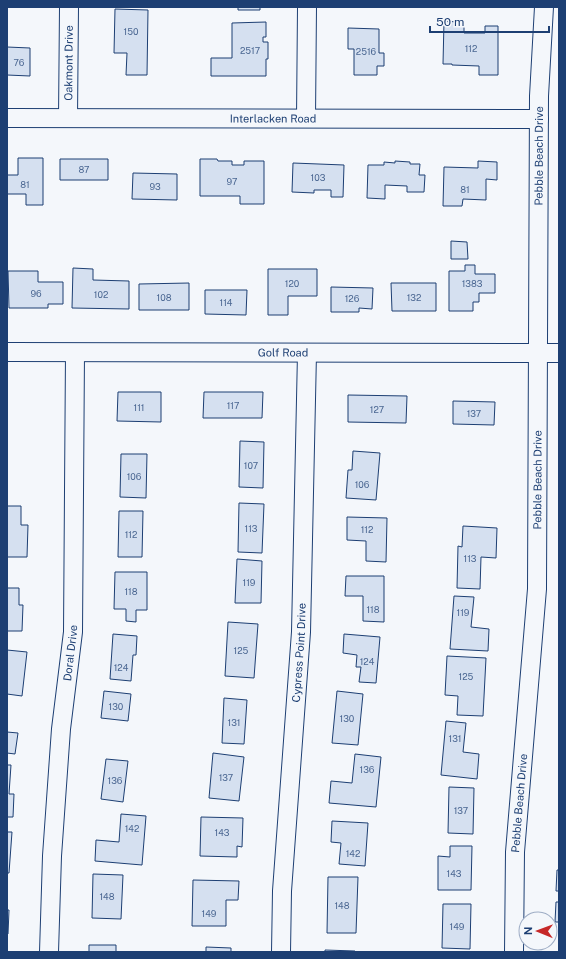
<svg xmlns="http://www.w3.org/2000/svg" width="566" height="959" font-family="'Public Sans',sans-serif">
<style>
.building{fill:#d5e0f0;stroke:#1d3f73}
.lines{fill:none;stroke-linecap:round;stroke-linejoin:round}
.minor-casing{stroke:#1d3f73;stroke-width:20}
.minor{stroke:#f4f7fb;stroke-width:18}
.labels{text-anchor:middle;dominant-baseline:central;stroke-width:3;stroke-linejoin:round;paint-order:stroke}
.number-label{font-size:9px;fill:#4b6792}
.street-label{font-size:11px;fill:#1d3f73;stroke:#f4f7fb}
</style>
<rect width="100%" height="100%" fill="#f4f7fb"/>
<path class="building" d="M238,7H260V10H238Z
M115,9L148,10L147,75H126L127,53H114Z
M444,21L457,22V25H464V33H485V26H498V75H479V66L452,65V64H443Z
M266,22V37H263V42H268V59H266V76H211V58H232V23Z
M348,28L379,29V53H384V66H377V75H354V49H348Z
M7,47L30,48V76L7,75Z
M18,158H43V205H26V194H7V175H18Z
M60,159H108V180H60Z
M200,159H217L218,161H232V165H244V161H264V204H240V196H200Z
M395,161L410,162V164H420L419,175H425L424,192H407V186L385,185V199L367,198L368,165H384V162L395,163Z
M478,161L497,162V180L486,179V200L463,199L462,206H443L444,167L478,168Z
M293,163L344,165L343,197H331V190H314V193L292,192Z
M133,173L177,174V200L132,199Z
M451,241L467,242L468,259H451Z
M465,265H475V274H495V293H479V302H473V311H449V271H465Z
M73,268L93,269V280L129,281V309L72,308Z
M268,269H317V296H288V315H268Z
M8,271H38V282H63V304H48V308H9Z
M189,283V310H139V284Z
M391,283H436V311H392Z
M331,287L373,288L372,309L359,308V312H331Z
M205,290H247L246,315L205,314Z
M118,392H161V422L117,421Z
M204,392H263L262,418H203Z
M348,395L407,396L406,423L348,422Z
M453,401L495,402L494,425L453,424Z
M240,441L264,442L263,488L239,487Z
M353,451L380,453L376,500L346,498L348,470H352Z
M121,454H147L146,498L120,497Z
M239,503L264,504L262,553L238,552Z
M7,506H21V525H28L27,557H7Z
M119,511H143L142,557H118Z
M347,517L387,518L386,562L366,561V541L347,540Z
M463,526L497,528L496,558L481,557L480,589L457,588L458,546L462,547Z
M237,559L262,561L261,603H235Z
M115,572H147V610H136V622L126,621V609H114Z
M346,576H384V622L363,621V596H345Z
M7,588H19V605H23L22,631H7Z
M454,596L474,597L471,627L489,629L488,651L450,649Z
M228,622L258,624L254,678L225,676Z
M113,634L137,636L136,655H133L131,681L110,679Z
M344,634L380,637L376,683L359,682L361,667H356L357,655L343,653Z
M7,650L27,652L22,696L7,694Z
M447,656L486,658L483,716L457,715L458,696L445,695Z
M104,691L131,694L128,721L101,718Z
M337,691L363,694L358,745L332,743Z
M224,698L247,700L244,744L222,743Z
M446,721L466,723L463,752L479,754L477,779L441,775Z
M7,732L18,733L15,754L7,753Z
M213,753L244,757L239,801L209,798Z
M355,754L381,757L376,807L329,803L331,781L352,783Z
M106,759L128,761L123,802L101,799Z
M7,765H11L9,794H14L13,817H7Z
M449,787L474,788L473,834L448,833Z
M121,814L146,816L142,865L95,861L96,840L119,842Z
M201,817L243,818L242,847L237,846V857L200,856Z
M332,821L368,823L365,866L339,864L341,843L331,842Z
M7,832H12L9,873H7Z
M450,846H472L471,890H438V856L450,857Z
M557,870H559V891H556Z
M93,874L123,875L121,919L92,918Z
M328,877H358L356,933H327Z
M193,880L239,881L238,900H226V926H192Z
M556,902H559V922H555Z
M443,904H471L470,949L442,948Z
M7,910H9L8,934H7Z
M89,945H116V952H89Z
M206,947L231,948V952H206Z
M325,950L355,951V952H325Z"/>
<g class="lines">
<defs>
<g id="minor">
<path id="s1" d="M7,118L539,119"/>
<path id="s2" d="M68,118L69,7"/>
<path d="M306,118L307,7"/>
<path id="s3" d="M7,352L559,353"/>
<path id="s4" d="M49,952L52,856L61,729L73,632L75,353"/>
<path id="s5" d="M281,952L282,891L301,632L307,353"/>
<path id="s6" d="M514,952L515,852L537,589L539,96L544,7"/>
</g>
</defs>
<use href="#minor" class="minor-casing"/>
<use href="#minor" class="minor"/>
</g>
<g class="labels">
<g class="number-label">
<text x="131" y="31">150</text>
<text x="471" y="48">112</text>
<text x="250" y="50">2517</text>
<text x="366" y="51">2516</text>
<text x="19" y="62">76</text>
<text x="84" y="169">87</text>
<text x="318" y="177">103</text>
<text x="232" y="181">97</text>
<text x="25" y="184">81</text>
<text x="155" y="186">93</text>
<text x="465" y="189">81</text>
<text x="292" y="283">120</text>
<text x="472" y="283">1383</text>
<text x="36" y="293">96</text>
<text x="101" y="294">102</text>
<text x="164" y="297">108</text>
<text x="414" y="297">132</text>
<text x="352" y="298">126</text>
<text x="226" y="302">114</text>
<text x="233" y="405">117</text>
<text x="139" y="407">111</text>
<text x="377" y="409">127</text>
<text x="474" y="413">137</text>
<text x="251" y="465">107</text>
<text x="134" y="476">106</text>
<text x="362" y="484">106</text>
<text x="251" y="528">113</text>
<text x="367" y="529">112</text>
<text x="131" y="534">112</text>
<text x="470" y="558">113</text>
<text x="249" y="582">119</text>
<text x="131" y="591">118</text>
<text x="373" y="609">118</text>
<text x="463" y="612">119</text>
<text x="241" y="650">125</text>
<text x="367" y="661">124</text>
<text x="121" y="667">124</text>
<text x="466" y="676">125</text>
<text x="116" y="706">130</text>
<text x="347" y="718">130</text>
<text x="234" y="722">131</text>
<text x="455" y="738">131</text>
<text x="367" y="769">136</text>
<text x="226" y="777">137</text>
<text x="115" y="780">136</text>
<text x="461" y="810">137</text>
<text x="132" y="828">142</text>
<text x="222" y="832">143</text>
<text x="353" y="853">142</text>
<text x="454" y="873">143</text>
<text x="107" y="896">148</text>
<text x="342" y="905">148</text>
<text x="209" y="913">149</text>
<text x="457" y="926">149</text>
</g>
<g class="street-label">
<text stroke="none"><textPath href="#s2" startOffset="55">Oakmont Drive</textPath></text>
<text stroke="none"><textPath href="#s1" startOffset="266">Interlacken Road</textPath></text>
<text stroke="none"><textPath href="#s6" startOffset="797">Pebble Beach Drive</textPath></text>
<text stroke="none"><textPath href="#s3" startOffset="276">Golf Road</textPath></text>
<text stroke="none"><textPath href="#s6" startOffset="473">Pebble Beach Drive</textPath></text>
<text stroke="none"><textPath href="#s4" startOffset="300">Doral Drive</textPath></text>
<text stroke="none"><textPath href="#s5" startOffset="300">Cypress Point Drive</textPath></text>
<text stroke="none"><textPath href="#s6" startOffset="149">Pebble Beach Drive</textPath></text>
</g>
</g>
<rect width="566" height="959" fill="none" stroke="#1d3f73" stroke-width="16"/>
<g transform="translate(538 931) rotate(271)"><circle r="19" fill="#f4f7fb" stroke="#9eadc5"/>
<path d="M0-3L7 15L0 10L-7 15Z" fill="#c62828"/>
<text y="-6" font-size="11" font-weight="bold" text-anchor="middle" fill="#1d3f73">N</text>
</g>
<path d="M430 26v6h119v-6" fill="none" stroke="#1d3f73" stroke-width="2"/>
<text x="436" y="26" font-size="12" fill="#1d3f73" stroke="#f4f7fb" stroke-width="3" paint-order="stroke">50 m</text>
</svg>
